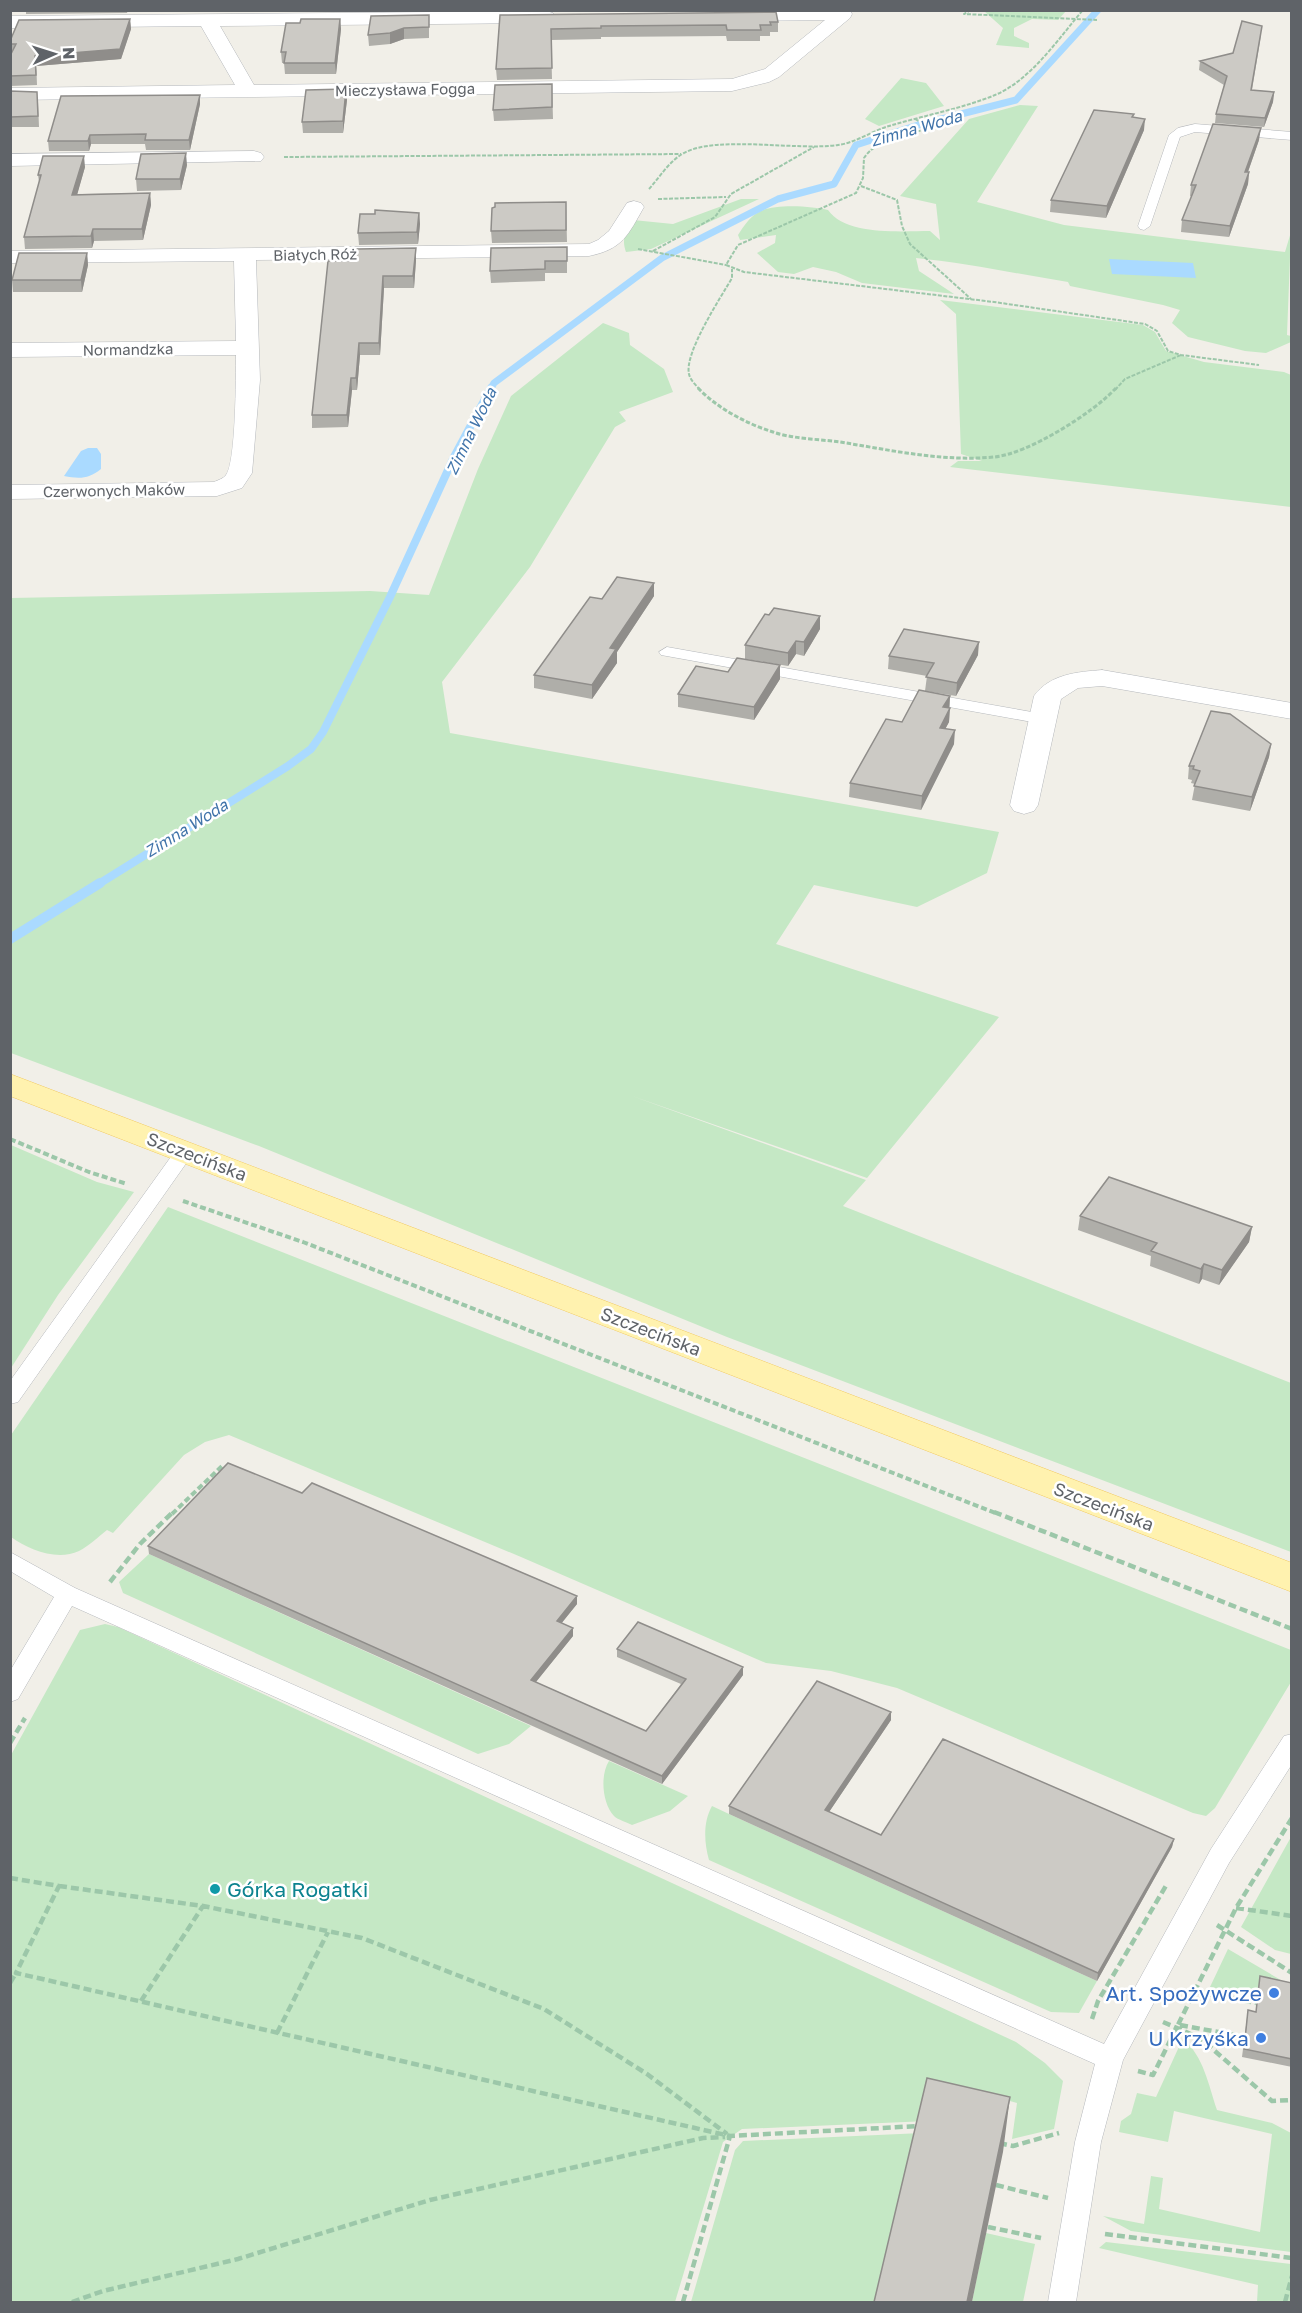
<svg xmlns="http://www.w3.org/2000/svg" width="1302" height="2313" font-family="'Golos Text',sans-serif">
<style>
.green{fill:#c5e8c5}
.water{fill:#aadaff}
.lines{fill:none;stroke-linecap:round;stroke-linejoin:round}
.stream-far2{stroke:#aadaff;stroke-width:7}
.stream-far1{stroke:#aadaff;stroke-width:8}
.stream{stroke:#aadaff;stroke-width:10}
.lane-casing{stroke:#b5b8bc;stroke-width:1}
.street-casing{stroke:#b5b8bc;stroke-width:1}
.primary-casing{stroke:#f2c960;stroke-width:1}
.path-far3{stroke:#9cc7a9;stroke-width:2;stroke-dasharray:4 1.5;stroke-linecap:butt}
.path-far2{stroke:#9cc7a9;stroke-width:3;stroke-dasharray:4.5 2;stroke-linecap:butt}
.path-far1{stroke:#9cc7a9;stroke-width:4;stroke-dasharray:6 3;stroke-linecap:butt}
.path{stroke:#9cc7a9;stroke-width:4.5;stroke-dasharray:8 4;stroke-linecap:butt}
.lane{fill:#fff;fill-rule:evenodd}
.street{fill:#fff;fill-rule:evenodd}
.primary{fill:#fff2af;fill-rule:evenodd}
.wall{fill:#afaea9}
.shaded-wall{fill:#8f8d8a}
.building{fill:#cccac5;stroke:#8f8d8a;stroke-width:1.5}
.culture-dot{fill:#0f9aa8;stroke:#fff;stroke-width:2}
.shop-dot{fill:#3f7fe0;stroke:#fff;stroke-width:2}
.labels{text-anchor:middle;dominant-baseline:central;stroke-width:5;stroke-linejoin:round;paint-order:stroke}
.far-street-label{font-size:15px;fill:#5f6368;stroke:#fff}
.far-water-label{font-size:16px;font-style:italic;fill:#4174aa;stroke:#fff}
.street-label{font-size:18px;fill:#5f6368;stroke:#fff}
.near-culture-label{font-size:21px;fill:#0d838f;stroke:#fff;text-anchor:start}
.near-shop-label{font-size:21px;fill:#366cbe;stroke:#fff;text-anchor:end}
</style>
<rect width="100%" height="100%" fill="#f1efe8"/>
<path class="green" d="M984,11H1066L1058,20L1032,19L1014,28V36L1029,43V48L996,45L1003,28Z
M901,78L926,83L944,106L879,126L865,119Z
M1020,105L1038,106L977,202L1064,225L1285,252L1291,232L1287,335L1291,336V342L1266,353L1245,351L1188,337L1172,323L1180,310L1163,305L1070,286L1068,282C1017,274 968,263 916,258L919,271L954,294L862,283L836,272L813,267L794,274L778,272L757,253L775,243L776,235L740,240L738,235C744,226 748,219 757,213C771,203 812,206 828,210C846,236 901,231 930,231L940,240L936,204L900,196L969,119Z
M741,199H759L651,249L626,252C621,238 626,232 633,220L673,224Z
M940,300L1143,325L1155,332L1166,351L1204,362L1284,372L1291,375V507L950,467L958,461H982L961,454L956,314Z
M603,323L629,333L630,345L664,369L673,392L619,412L626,421L615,427L530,567L442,682L450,733L999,832L987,873L917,907L814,885L776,944L999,1017L867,1178L632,1096L866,1180L843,1206L1291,1383V1552L727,1337L259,1146L11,1053V598L370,591L429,595L478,469L511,396Z
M11,1145L97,1182L134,1192L58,1295L11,1368Z
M168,1207L1291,1650V1682L1215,1808L1206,1816L1193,1813L897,1688L831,1671L766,1663L521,1557L229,1435L205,1442L184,1455L113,1533L107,1530C98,1537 89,1546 79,1551C57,1561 29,1550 11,1537V1435Z
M149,1554L531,1726L509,1744L478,1754L123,1593L119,1582Z
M105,1624L118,1627L1016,2042L1045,2063L1063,2081L1054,2129L1012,2139L1017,2103L992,2096L928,2121L742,2129L723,2142L675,2302H11V1755L80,1630Z
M609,1761L688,1796L670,1811L632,1825C627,1822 618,1820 614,1816C602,1803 600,1775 609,1761Z
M712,1806L729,1814L1097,1981L1079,2013L1051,2012L709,1860C704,1842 703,1822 712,1806Z
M1291,1837V1954L1275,1950L1241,1927Z
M1228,1949L1291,1986L1292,1991L1257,1996L1210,1987Z
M1183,2038C1204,2058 1208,2083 1217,2110L1272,2123L1291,2133V2252L1131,2231L1103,2216L1144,2224L1151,2176L1163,2178L1159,2209L1260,2232L1272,2134L1174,2111L1168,2142L1119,2132L1121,2121L1131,2114L1137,2093L1156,2097Z
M922,2133L883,2302H691L735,2150L743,2141Z
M986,2233L1035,2244L1023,2302H972Z
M1106,2242L1291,2264V2302H1257L1258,2285L1099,2248Z"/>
<path class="water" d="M1109,259L1193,263L1196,278L1112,274Z
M88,448H97L101,454V469C89,479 79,479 64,476L81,451Z"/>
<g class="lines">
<path class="stream-far2" d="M490,390L494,383L662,258L778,199L834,184L856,145L918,125L1016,100L1098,10"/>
<path class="stream-far1" d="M97,885L288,766L311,749L323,732L390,597L454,457L491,388"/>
<path class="stream" d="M10,939L100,883"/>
<defs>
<path id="lane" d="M1195,124L1292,132V140L1195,132L1180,137L1150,226L1144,230L1140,229L1138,226L1169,135L1178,128Z
M667,647L1043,714L1051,719L1043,724L661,655L659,652Z
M185,1145L192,1147L195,1151L192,1155L18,1402L10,1404V1381L178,1147Z
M10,1552L75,1588L1104,2044L1211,1849L1284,1736L1292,1734V1764L1229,1863L1123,2060L1101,2142L1076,2302H1048L1075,2142L1095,2064L72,1606L18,1699L10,1702V1671L54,1597L10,1571Z"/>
<path id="street" d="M850,10L852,14L850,18L779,77L769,82L732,91L10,100V88L235,85L201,26L10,28V16L546,11L553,13L555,17L553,21L546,23L220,26L254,85L732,79L765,69L825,20L732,21L725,19L723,15L725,11Z
M254,151L261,153L264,157L261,161L10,166V154Z
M634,201L641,203L644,207C628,235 623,249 589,256L256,260L260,380L252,473L242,488L217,496L10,499V485L214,482C218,480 223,479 226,475C236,463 236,375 236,355L10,357V343L236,341L234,261L10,263V251L589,244L598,240L609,231L627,203Z
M1102,670L1292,703V719L1102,686L1078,688L1061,699L1038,805L1034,811L1024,814L1014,811L1010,805L1034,696C1050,674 1077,672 1102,670Z"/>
<path id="primary" d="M10,1074L1292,1563V1592L10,1096Z"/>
</defs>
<use href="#lane" class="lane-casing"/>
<use href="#street" class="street-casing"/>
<use href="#primary" class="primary-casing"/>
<path class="path-far3" d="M971,10L964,14L1097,20
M915,119L931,128
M931,128C909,134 877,138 864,158L863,178L856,193L738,245L726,265L744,272L994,302L1145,324L1157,331L1168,351L1181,355L1259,365
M284,157L681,154
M861,186L897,200L902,226L910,244L971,299
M649,189C660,177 669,161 684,153C716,135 798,151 838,145C855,143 872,131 889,126C922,116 964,108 995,95C1031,80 1058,39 1083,10
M658,199L726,197
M638,249L726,265
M653,251L715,217L731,194L814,147
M700,390C696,385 690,380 689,374C684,353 721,297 732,278V269
M1115,390L1125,379L1181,355"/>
<path class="path-far2" d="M698,388C717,408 747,424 773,432C793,439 818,439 840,442C890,450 943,462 994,457C1028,454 1093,413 1116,388"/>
<path class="path-far1" d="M10,1139L89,1172L127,1184
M183,1201L303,1242L998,1514
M172,1514L223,1465"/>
<path class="path" d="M994,1512L1292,1629
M110,1582L140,1544L173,1512
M10,1743L25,1718
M10,1878L59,1886L16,1973L730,2136L919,2126
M59,1886L203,1906L362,1938L544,2009L647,2074L727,2134
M1236,1908L1292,1916
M1217,1925L1292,1973
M10,1983L16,1973
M1196,1992L1256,2003
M141,2001L203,1906
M1092,2019L1098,2001L1167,1884
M1163,2022L1200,2038L1272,2101L1292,2100
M1180,2025L1245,2037
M277,2033L328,1932
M1138,2071L1153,2075L1236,1908L1292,1818
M999,2143L1013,2146L1059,2133
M996,2185L1048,2198
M988,2227L1041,2238
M1105,2234L1292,2258
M72,2302L103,2291L238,2259L430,2200L703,2138L725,2137
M683,2302L730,2136
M1285,2302L1292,2276"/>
<use href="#lane" class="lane"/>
<use href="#street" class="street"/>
<use href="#primary" class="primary"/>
</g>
<path class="wall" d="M26,10H128L127,13L26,14Z
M429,15V38L404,39L390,44L369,46L368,35Z
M500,15L778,22V32H770V36H760V41H727L726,36L601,37V39L551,40L552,79L497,80L496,69Z
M130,19L131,29L121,59L36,66L37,85L10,86V56L12,54L10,52V41Z
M340,19L341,29L336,74H285L284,63H282L281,52Z
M1261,35L1252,90L1274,92L1273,102L1264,127L1215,123L1216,114L1224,85L1199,70L1200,61L1233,53Z
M552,84L553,119L494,121L493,110Z
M346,89L347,100L343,133H303L302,122Z
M10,91L38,102L39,127H10Z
M200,95V104L190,150H146L145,144H91L89,151H49L48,141Z
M1134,118L1144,130L1106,218L1050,212L1051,200Z
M1259,140L1248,172H1249L1248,184L1229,237L1181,232L1182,220L1192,197L1190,196L1191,185Z
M187,165L181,190L137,191L136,179Z
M85,167L77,194L150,193L151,205L143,240L94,241L92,248L25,249L24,237L39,182L38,175Z
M566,202L567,242L492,243L491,231L495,207Z
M419,213L420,224L418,244L359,245L358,233L375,214Z
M567,247V273H545V281L491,283L490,271Z
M87,253L88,265L82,292H13L12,280Z
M416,260L414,288H384L380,355H360L357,390H352L348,427L312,428V415L328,261Z
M654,583V596L617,652V663L592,699L534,688V675L602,599Z
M769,615L820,616V629L804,656L796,654L788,666L745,659V645Z
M978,655L956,696L925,691L927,676L888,669L889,656Z
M780,665V679L754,720L678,707V694L728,672Z
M950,696L949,722L945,729L954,744L921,810L849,797L850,783L902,722Z
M1271,744L1269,757L1250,811L1192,800L1195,784L1191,783L1192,780L1188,779L1189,766Z
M1080,1216L1252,1227L1249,1242L1219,1285L1202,1279L1199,1284L1150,1266L1151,1256L1078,1230Z
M302,1493L577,1604L561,1623L573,1636L536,1682L646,1731L681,1684L617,1657V1649L743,1675L662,1784L149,1554L148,1546Z
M891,1712V1720L829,1812L881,1835L1174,1839L1172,1847L1097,1981L729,1814V1806Z
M1260,1976L1292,1983V2067L1242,2057L1248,2010L1256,2012Z"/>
<path class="shaded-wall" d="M130,19L131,29L121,59L36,66L37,85L35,56Z
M340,19L341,29L336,74L335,63Z
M404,28V39L390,44V33Z
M346,89L347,100L343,133V121Z
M1274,92L1273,102L1264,127L1265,118Z
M200,95V104L190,150L189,140Z
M1145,119L1144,130L1106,218L1107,206Z
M1261,128L1259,140L1244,183L1245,172Z
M90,135L91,144L89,151L88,141Z
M186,153L187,165L181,190L180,179Z
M84,156L85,167L74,206L72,195Z
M1249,172L1248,184L1229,237L1230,226Z
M150,193L151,205L143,240L142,229Z
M419,213L420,224L418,244L417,232Z
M93,229L94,241L92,248L91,236Z
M416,248V260L414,288L413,276Z
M87,253L88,265L82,292L81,280Z
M383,276L384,288L380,355L379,343Z
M359,343L360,355L357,390L356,378Z
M351,378L352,390L348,427L347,415Z
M654,583V596L617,652V663L592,699V685L610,648Z
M820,616V629L804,656V642Z
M796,641V654L788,666V653Z
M979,642L978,655L956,696L957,683Z
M780,665V679L754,720V707Z
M950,696L949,709L943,707Z
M950,708L949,722L939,741L940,728Z
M955,730L954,744L921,810L922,796Z
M1271,744L1269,757L1250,811L1252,797Z
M1252,1227L1249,1242L1219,1285L1222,1270Z
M1204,1264L1202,1279L1199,1284L1201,1269Z
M577,1596V1604L557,1629V1621Z
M573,1628V1636L531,1688V1680Z
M743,1667V1675L662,1784V1776Z
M891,1712V1720L825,1818V1810Z
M1174,1839L1172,1847L1097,1981L1098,1973Z
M1010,2097L1003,2152L972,2302H967Z"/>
<path class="building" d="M776,12L778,22H770L771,25H760L761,30H727L726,25L601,26V28L551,29L552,68L496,69L500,15Z
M429,15V27L404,28L390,33L368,35L371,16Z
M130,19L120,49L35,56L36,75L10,76V56L16,44H10V41L19,20Z
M301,19H340L335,63H284L286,52H281L286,23H300Z
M1242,21L1262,26L1251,90L1274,92L1265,118L1216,114L1227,76L1200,61L1233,53Z
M552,84V107L493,110L495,85Z
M346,89L343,121L302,122L306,90Z
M10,91L37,92L38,116L10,117Z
M200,95L189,140H145L146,134L90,135L88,141H48L61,96Z
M1094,110L1134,114L1132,117L1145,119L1107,206L1051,200Z
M1213,124L1261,128L1245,172H1249L1230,226L1182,220L1196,185H1191Z
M186,153L180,179H136L141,154Z
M43,156H84L72,195L150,193L142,229H93L91,236L24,237L41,175H38Z
M566,202V230L491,231L492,208L495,207V203Z
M375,210L419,213L417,232L358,233L360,214H375Z
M567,247V261H545V269L490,271L491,248Z
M416,248L413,276H383L379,343H359L356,378H351L347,415H312L328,261H356L357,249Z
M19,253H87L81,280H12Z
M617,577L654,583L610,648L616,649L592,685L534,675L590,597L602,599Z
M774,608L820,616L804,642L796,641L788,653L745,645L765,614L769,615Z
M904,629L979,642L957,683L926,677L934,663L889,656Z
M737,658L780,665L754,707L678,694L696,666L728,672Z
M919,690L950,696L943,707L950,708L940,728L955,730L922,796L850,783L886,719L902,722Z
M1211,711L1230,714L1271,744L1252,797L1194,786L1200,771L1193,769L1194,766H1189Z
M1109,1177L1252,1227L1222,1270L1204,1264L1201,1269L1151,1251L1157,1243L1080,1216Z
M228,1463L302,1493L312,1483L577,1596L557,1621L573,1628L531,1680L646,1731L686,1679L617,1649L638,1622L743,1667L662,1776L148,1546Z
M817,1681L891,1712L825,1810L881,1835L943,1739L1174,1839L1098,1973L729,1806Z
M1260,1976L1292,1983V2059L1244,2049L1248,2010L1256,2012Z
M927,2078L1010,2097L967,2302H874Z"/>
<circle class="culture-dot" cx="215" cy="1889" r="6"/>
<g class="shop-dot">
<circle cx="1274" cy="1993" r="6"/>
<circle cx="1261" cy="2038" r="6"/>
</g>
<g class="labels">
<g class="far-street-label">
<text transform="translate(405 89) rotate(-1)">Mieczysława Fogga</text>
<text transform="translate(315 254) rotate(-1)">Białych Róż</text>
<text transform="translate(128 349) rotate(-1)">Normandzka</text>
<text transform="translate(114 490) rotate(-1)">Czerwonych Maków</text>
</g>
<g class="far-water-label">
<text transform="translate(916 128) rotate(-16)">Zimna Woda</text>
<text transform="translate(471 431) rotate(-64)">Zimna Woda</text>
<text transform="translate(186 828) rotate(-32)">Zimna Woda</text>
</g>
<g class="street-label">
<text transform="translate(197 1156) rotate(21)">Szczecińska</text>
<text transform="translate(651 1331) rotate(21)">Szczecińska</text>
<text transform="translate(1104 1506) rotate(21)">Szczecińska</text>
</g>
<g class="near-culture-label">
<text x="227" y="1889">Górka Rogatki</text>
</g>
<g class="near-shop-label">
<text x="1262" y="1993">Art. Spożywcze</text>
<text x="1249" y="2038">U Krzyśka</text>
</g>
</g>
<rect width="1302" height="2313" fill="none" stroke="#5f6368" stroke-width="24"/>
<g transform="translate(54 54) rotate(87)" stroke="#ffffff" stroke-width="4.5" paint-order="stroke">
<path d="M0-4.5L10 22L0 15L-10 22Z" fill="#5f6368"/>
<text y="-9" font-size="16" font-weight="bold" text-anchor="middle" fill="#5f6368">N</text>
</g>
</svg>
